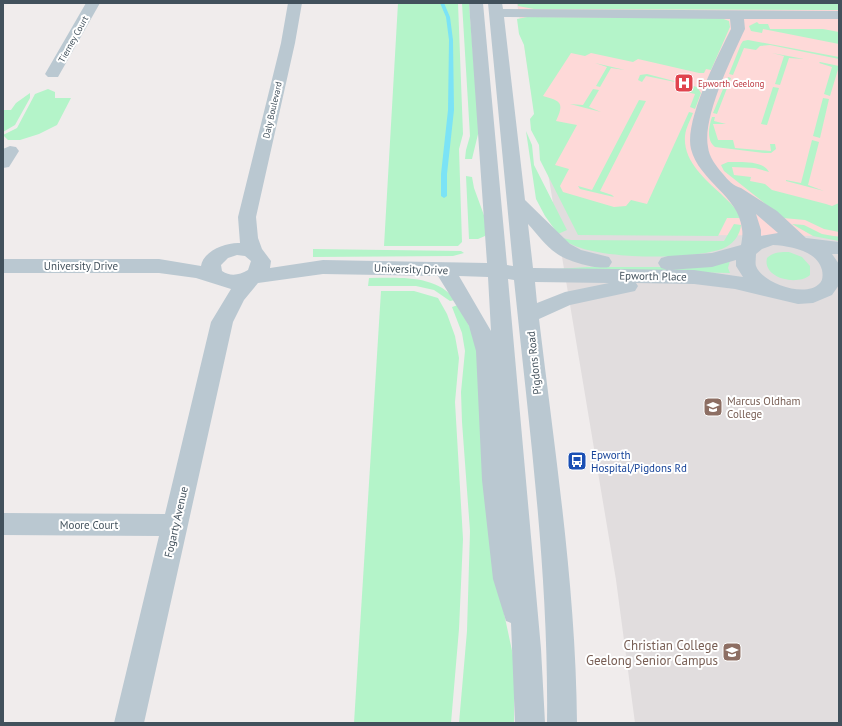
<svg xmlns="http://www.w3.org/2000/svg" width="842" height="726" font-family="'PT Sans',sans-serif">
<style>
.education{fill:#e1ddde}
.medical{fill:#fed9d8}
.green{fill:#b4f4c9}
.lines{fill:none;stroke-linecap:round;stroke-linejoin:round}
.stream{fill:#7be3f6;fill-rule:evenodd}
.minor{fill:#bac8d1;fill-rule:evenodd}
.labels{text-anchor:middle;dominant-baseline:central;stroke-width:4;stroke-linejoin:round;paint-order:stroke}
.far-street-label{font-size:9px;fill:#42515c;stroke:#fff}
.far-health-label{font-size:9px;fill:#be3a42;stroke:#fff;text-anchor:start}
.street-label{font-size:11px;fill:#42515c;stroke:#fff}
.education-label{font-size:11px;fill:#785e54;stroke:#fff;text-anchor:start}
.transit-label{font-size:11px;fill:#164399;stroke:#fff;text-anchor:start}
.near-education-label{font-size:13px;fill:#785e54;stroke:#fff;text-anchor:end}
</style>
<rect width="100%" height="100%" fill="#f0ecec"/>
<path class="education" d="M517,3H839V723H635L616,580L549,179Z"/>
<path class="medical" d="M518,6L839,7V236L579,234L542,160Z"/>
<path class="green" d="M398,3H458L463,134L459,149L462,242L458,246H384Z
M462,3H469L479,130L472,159H465L466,150L470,136Z
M518,3H839V10L534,9L518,6Z
M527,17L721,18L729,21L730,27L711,70L706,69L704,73H699L638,59L633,62L591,53L585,56L571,53L543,96C560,101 565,102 556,121L577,125L555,165L569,169L560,186L563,192L614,207L626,206L631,200L647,204L689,112L693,113C690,121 686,127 685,136C683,161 705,179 721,194C729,202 737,208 740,218H727L718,236L578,235L540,160L539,145L531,130L530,119L534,114L524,45L519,34L517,19Z
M757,22L759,24H768L770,29H823L839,32V44L763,29L762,33L751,31L749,26Z
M748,40L839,57V59L770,45L760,46L756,50L744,48L733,75L729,74L741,44L743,41Z
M772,53L804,59L789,58L780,85L775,84L784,56Z
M820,62L839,66L830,96L824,94L832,67L819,63Z
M595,63L625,70L611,68L600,87L596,86L607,67Z
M647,74L697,87L701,93L695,109L690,107L695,94L682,91L685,84L646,76L642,82L638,80L640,75Z
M728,77L731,78L717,114L713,113Z
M773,87L779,88L767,125L761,124Z
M48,89L55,92V98H71L57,125L39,134L20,140H8L3,135L17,128L35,94Z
M593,89L599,90L589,107L601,112L570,104L583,105Z
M30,93V98L15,125L3,132V110H11L16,103Z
M823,98L829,99L820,138L813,136Z
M639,100L646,101L600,191L612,195L614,197L580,189L578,186L592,190Z
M712,117H715L714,121L726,124H713L718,140H733L735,148L771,151L770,144H775L776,149L771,153H765L715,147C706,140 709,126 712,117Z
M526,131L532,145L534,165L567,230L558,234L545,216L536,199Z
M812,140L819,142L808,185L824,191L786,181V180L801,183Z
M728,162C740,162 763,160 769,172L755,168L732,167L734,175L751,177L750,181L765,184L772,190L826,204L832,206L839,203V232L824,229L805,220L783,218L724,171L721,165Z
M466,176L472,177L474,188L485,218V236L478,239H469Z
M734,224L741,225C740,234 735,242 726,247C701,261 581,261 563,238L571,240L724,241Z
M792,224L804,225L822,234L839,237V241L813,236Z
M313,249L461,251L464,253L453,256L313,257Z
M789,252L802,257L810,266V275C798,286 762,279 767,258C773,252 780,252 789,252Z
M730,261L728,268L730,273L557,269L587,267H696Z
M369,278C398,278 436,274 455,300L450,301L434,290L416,286H368Z
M381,291H414L438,298L447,314L455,336L459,358L455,402L463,539L459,629L451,723H354Z
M458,305L477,341L502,604L514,660V723H459L467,631L470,531L462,422L461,392L465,351L462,333L452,307Z"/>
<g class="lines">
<path class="stream" d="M440,3H444L450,17L453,40L454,110L447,174V196L444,198L441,196V174L448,110L449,40L446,17Z"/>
<path class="minor" d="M86,3H100L58,77H48L45,74Z
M288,3H302L295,43L256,217L258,238L262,249L271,261L270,268L323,260L487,263L469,3H483L507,265L513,266L488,3H502L503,9L839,11V19H744L745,29C732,57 702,118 708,147C709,157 716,166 723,174C728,180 733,186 741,188L777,211L806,238L839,242V254H832L839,264V285L832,295L813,303L798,304L735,289L694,284L636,283L638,286L635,291L570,305L539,319C555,454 576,588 577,723H547C549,575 529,427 514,280L508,279L541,649L545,723H515L511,623L506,621L493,579L482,480L476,351L469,326L438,276L323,274L258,283L244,300L233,322L144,723H114L159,536L3,535V513L165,514L211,322L231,289L196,278L159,273H3V259H159L201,266C203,251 226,242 240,243L238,217L281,43ZM504,17L730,19L731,29C718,55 684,121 691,149C699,181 739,196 742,229C743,234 742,240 741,245L712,253L668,256L661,258L658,263L661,268L668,270L712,267L736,260V266L743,277L694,270L533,268L528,224C537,234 546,246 556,253C566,261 597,270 609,267L612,262L609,257L581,250L570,244L525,200ZM756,214L778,233L761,236V230ZM773,245C789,246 817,250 822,270C823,275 823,281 819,284C805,298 762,283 756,266C755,263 756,258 756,254L762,249ZM237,255L245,256L251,261L248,270C239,275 231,277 222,271L221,265L228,258ZM459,276L488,277L491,331ZM535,282L609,283L565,292L537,303Z
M10,146L16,147L19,151L9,167L3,168V149Z"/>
</g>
<defs>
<symbol id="hospital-square" viewBox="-11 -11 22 22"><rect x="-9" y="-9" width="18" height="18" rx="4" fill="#e0444e" stroke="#fff"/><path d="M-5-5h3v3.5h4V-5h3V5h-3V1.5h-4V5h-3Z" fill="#fff"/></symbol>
<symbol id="university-square" viewBox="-11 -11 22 22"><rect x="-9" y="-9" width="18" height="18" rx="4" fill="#8d6e63" stroke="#fff"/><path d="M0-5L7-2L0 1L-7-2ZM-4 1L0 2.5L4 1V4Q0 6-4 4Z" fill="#fff"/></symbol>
<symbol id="bus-square" viewBox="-11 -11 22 22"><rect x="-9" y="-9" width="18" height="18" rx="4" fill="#1a4fb4" stroke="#fff"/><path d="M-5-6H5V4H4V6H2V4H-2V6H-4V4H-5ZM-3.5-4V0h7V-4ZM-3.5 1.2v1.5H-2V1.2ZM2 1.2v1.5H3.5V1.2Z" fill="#fff"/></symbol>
<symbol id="school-square" viewBox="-11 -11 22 22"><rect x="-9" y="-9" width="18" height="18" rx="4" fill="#8d6e63" stroke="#fff"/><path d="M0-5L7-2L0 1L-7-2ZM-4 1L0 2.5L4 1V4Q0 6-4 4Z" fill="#fff"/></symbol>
</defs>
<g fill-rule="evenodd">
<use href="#hospital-square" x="673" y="72" width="22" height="22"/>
<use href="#university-square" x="702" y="396" width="22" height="22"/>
<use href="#bus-square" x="566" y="450" width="22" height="22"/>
<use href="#school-square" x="721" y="641" width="22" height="22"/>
</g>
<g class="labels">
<g class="far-street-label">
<text transform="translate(73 39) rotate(-61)">Tierney Court</text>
<text transform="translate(272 110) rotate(-77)">Daly Boulevard</text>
</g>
<g class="far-health-label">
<text x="698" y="83">Epworth Geelong</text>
</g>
<g class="street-label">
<text x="81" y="266">University Drive</text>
<text transform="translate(411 269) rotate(2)">University Drive</text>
<text transform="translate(653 276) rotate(1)">Epworth Place</text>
<text transform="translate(534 363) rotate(-96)">Pigdons Road</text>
<text transform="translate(176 522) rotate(-77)">Fogarty Avenue</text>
<text x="89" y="525">Moore Court</text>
</g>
<g class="education-label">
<text x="727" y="401">Marcus Oldham<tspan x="727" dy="13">College</tspan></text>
</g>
<g class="transit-label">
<text x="591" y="455">Epworth<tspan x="591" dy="13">Hospital/Pigdons Rd</tspan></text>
</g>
<g class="near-education-label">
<text x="718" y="645">Christian College<tspan x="718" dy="15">Geelong Senior Campus</tspan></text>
</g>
</g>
<rect width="842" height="726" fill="none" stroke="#42515c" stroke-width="8"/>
</svg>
